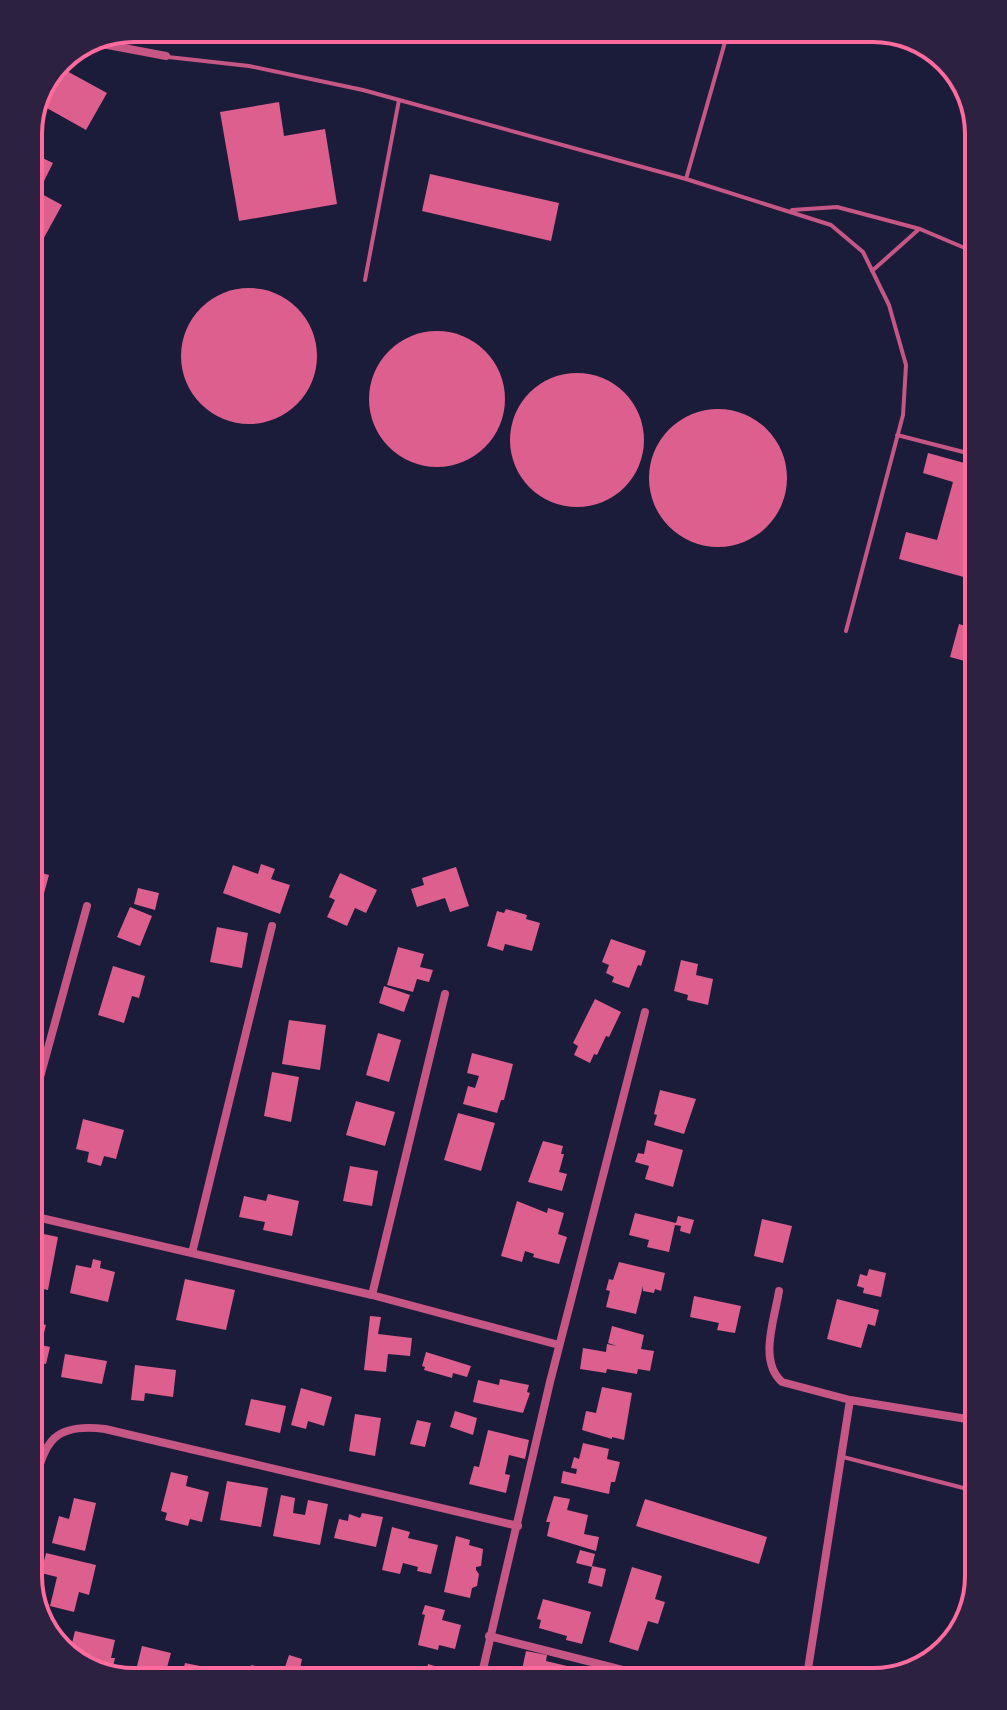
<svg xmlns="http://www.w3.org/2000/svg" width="1007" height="1710" font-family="Spectral,serif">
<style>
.building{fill:#dd5f8e}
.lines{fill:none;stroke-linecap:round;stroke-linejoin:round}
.service{stroke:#c65784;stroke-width:4}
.minor{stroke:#c65784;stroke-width:8}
.rim{fill:none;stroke:#ff6b9d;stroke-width:4}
</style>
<rect width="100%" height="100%" fill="#1b1b3a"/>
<path class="building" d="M65,70L107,93L86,130L45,107Z
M279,102L284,136L325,129L337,204L239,221L220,112Z
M28,151L53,163L40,189L28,183Z
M430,174L559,203L551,241L422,211Z
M38,192L62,205L40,245L28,239V211Z
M181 356a68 68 0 1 1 136 0a68 68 0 1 1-136 0Z
M369 399a68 68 0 1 1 136 0a68 68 0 1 1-136 0Z
M510 440a67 67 0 1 1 134 0a67 67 0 1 1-134 0Z
M649 478a69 69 0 1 1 138 0a69 69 0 1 1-138 0Z
M928,453L979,467V497L971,527L979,529L978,581L899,559L906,532L937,540L953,482L923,473Z
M959,624L979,630V665L950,657Z
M261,864L275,869L271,879L290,885L280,914L223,893L233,865L258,874Z
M456,867L469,906L450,912L445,898L417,907L411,889L424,885L422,878Z
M28,869L49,875L35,926L28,924Z
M340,873L377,890L366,913L355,908L347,926L327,917L335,900L329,897Z
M138,888L159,893L155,910L134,904Z
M130,907L152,916L140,946L117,937Z
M506,909L527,915L526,919L540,923L532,951L505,944L503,951L487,946L497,911L504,913Z
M217,927L248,933L242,968L210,962Z
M611,939L646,951L641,966L638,965L629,988L612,982L614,977L606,973L609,965L602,962Z
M398,947L424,954L420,967L433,970L429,982L417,979L413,992L387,985Z
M681,960L698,964L696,975L713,979L708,1005L687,1000L688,995L674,991Z
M113,966L145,976L139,998L132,996L124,1023L98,1015Z
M384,986L410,995L404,1012L379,1003Z
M595,999L621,1012L609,1037L606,1036L597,1055L594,1054L590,1063L574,1055L578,1046L573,1043Z
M289,1020L326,1025L320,1070L282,1064Z
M378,1033L401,1040L389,1082L366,1075Z
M472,1053L513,1064L504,1100H501L497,1113L463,1104L468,1086L475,1088L479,1076L467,1073Z
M272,1072L299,1077L291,1122L264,1116Z
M660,1090L696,1099L684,1134L654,1125L657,1115L654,1114Z
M356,1101L395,1112L385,1146L346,1135Z
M458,1113L495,1123L481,1171L444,1160Z
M83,1119L124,1130L116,1159L104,1156L101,1166L87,1162L89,1152L76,1149Z
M647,1140L683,1150L673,1187L645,1179L649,1166L635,1162L638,1153L644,1154Z
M543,1141L563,1146L561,1154H564L559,1172L567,1174L562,1191L528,1182Z
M350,1166L378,1171L372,1206L343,1201Z
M268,1194L299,1201L292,1236L263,1230L265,1222L239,1217L244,1196L266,1201Z
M517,1201L547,1213L548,1208L564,1213L558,1234L567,1237L559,1264L533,1257L534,1254L525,1251L522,1262L501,1256Z
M635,1213L676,1223L678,1216L694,1220L690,1234L680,1231L681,1226L675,1225L669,1252L647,1247L649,1240L629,1235Z
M762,1219L792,1226L783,1263L754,1256Z
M39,1233L58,1237L48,1290L28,1286V1255L35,1257Z
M93,1259L101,1261L100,1268L115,1272L108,1302L70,1293L76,1265L91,1268Z
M619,1262L665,1273L661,1291L655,1289L654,1293L643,1291V1286L636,1314L606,1307L610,1291L606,1290L609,1279L613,1280Z
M869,1269L886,1273L881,1297L863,1293L864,1288L857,1286L860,1274L867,1276Z
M185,1279L235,1290L226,1330L176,1320Z
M694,1296L741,1306L735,1333L717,1330L719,1323L690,1317Z
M837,1299L879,1310L875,1326L868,1324L861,1348L827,1339Z
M370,1316L381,1317L378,1334L412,1338L410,1356L388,1354L386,1372L364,1370Z
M28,1321L46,1325L41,1345L50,1347L46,1364L28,1360Z
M612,1326L644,1335L641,1349L654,1351L650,1371L638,1369L637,1374L607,1369L606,1373L580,1369L583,1348L606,1352L607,1344L617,1346L608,1343Z
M426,1352L471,1366L467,1377L453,1373L452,1378L424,1370L425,1367L422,1366Z
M65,1354L107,1361L102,1384L61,1377Z
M135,1365L176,1370L173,1397L145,1393L144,1401L131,1400Z
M500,1379L529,1385L527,1392L530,1393L523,1413L473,1402L478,1380L499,1385Z
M602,1387L632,1393L624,1440L612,1437V1439L582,1430L586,1411L596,1413Z
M301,1388L332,1397L324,1426L308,1421L306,1429L291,1425Z
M251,1399L286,1406L280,1433L245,1425Z
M455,1411L477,1418L473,1435L450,1427Z
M355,1414L381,1418L375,1456L349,1451Z
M417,1420L431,1423L425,1447L410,1444Z
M488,1430L529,1440L525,1459L509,1455L505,1474L510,1475L506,1493L469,1484L474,1466L479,1467Z
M583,1443L609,1449L607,1459L620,1462L615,1482H611L609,1494L561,1483L563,1471L576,1474L577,1469L571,1468L574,1457L579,1459Z
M171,1472L188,1476L186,1486L209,1492L202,1522L190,1519L188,1526L165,1520L167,1513L161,1511Z
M227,1481L268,1488L261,1527L220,1520Z
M281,1495L295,1498L293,1513L305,1515L308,1500L328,1504L320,1545L273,1536Z
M554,1496L570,1499L567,1510L588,1515L584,1534L599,1537L596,1551L547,1536L550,1522H546Z
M74,1498L96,1503L85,1551L52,1543L59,1516L69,1519Z
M645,1499L767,1537L759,1564L636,1526Z
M362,1513L383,1517L376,1547L334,1538L339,1519L348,1521L349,1514L360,1518Z
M392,1527L410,1532L408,1538L438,1545L431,1574L417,1571L418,1567L403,1563L400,1574L382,1570Z
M456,1536L470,1540L469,1545L483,1549L481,1566L476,1567V1570L479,1574L477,1586L472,1588L470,1598L444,1592Z
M580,1550L595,1554L592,1566L606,1569L602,1587L588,1583L592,1567L576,1563Z
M46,1553L96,1565L89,1595L79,1592L74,1612L50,1606L57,1577L41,1573Z
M632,1567L662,1576L655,1599L665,1602L658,1624L648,1621L638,1651L609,1642Z
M543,1599L591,1612L582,1644L566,1640L567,1636L539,1628L541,1620L537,1619Z
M425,1605L445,1610L442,1620L461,1625L455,1649L439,1645L438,1650L418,1645L425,1615L422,1614Z
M75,1631L115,1640L111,1658H115L111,1676L80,1666L82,1658L69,1655Z
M142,1646L171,1653L163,1682H141L134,1678Z
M526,1651L547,1655L546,1661L571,1667L567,1682H526L520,1679Z
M289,1655L302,1659L299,1674L284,1670Z
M185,1663L210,1668L207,1682H180Z
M428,1664L455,1672L452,1682H399L401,1675L414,1679L416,1671L426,1674Z
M251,1665L278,1671L275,1682H247Z"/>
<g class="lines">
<path class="service" d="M168,57L249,66L363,90L686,179L831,225L863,252L889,305L906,365L903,415L846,631
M686,179L729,28
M792,210L837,207L920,229L979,254
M872,271L918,230
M365,280L399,100
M897,435L979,456
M843,1457L979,1492"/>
<path class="minor" d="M97,43L166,56
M28,1121L87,906
M28,1215L372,1295L559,1345
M192,1253L272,926
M779,1291C775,1318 758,1361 782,1382L850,1400L979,1421
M372,1295L445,994
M972,1420L979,1395
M28,1503C45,1453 42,1421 105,1429L518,1526
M489,1636L670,1682
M480,1682L550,1382L645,1012
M806,1682L850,1400"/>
</g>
<path d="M0 0H1007V1710H0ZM134 42H873A92 92 0 0 1 965 134V1576A92 92 0 0 1 873 1668H134A92 92 0 0 1 42 1576V134A92 92 0 0 1 134 42Z" fill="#2d2142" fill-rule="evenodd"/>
<path class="rim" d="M134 42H873A92 92 0 0 1 965 134V1576A92 92 0 0 1 873 1668H134A92 92 0 0 1 42 1576V134A92 92 0 0 1 134 42Z"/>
</svg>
